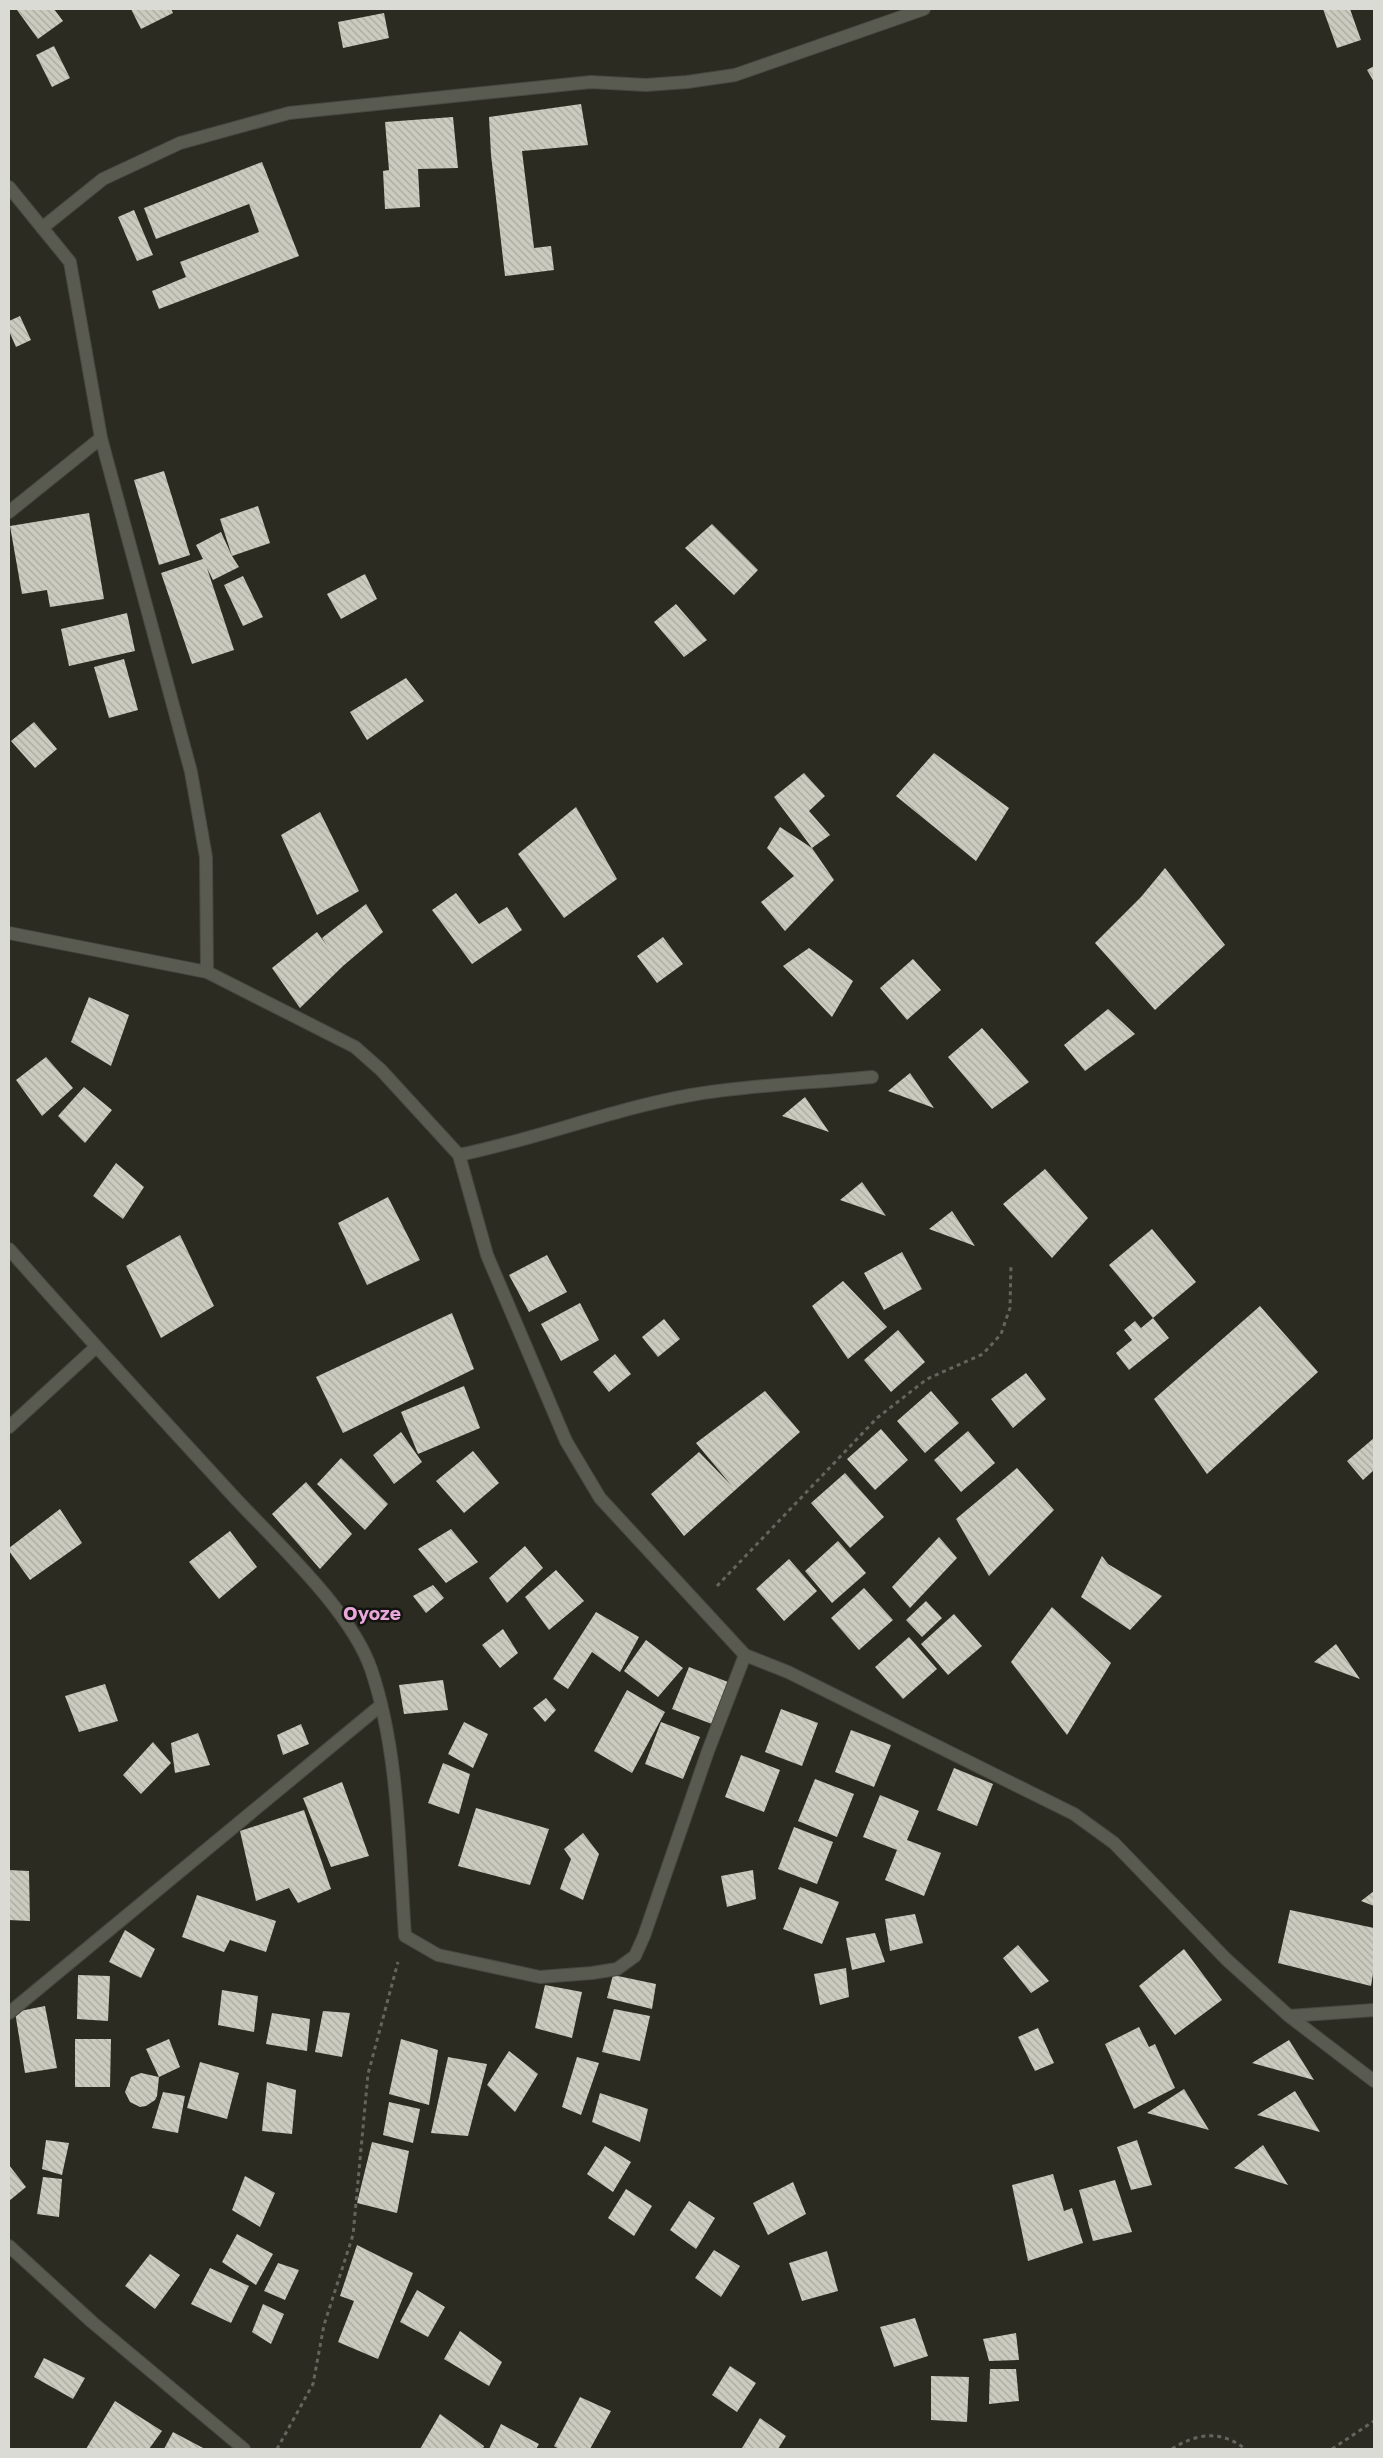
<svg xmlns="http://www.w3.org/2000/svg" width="1383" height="2458" font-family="'Golos Text',sans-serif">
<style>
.building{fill:url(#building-back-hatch)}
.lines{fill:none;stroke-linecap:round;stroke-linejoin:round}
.minor-casing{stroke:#474840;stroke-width:14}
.path{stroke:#65655d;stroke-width:3;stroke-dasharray:4 4;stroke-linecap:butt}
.minor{stroke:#595a50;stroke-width:12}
.labels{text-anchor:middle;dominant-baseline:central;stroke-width:5;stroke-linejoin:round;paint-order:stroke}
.quarter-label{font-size:19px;font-weight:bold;fill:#e8a8dc;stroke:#13130f}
</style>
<defs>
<pattern id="building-back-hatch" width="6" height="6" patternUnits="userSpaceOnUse" patternTransform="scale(1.25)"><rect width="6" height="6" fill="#cbcbbf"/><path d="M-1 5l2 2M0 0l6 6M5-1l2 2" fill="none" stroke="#a9a99f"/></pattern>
</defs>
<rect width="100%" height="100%" fill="#2b2b22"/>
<path class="building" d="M19,9H54L63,21L38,39L17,10Z
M131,9H171L173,13L141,29Z
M1323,9H1350L1361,40L1337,48Z
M384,13L389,38L343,48L338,22Z
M54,46L70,78L52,87L36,55Z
M1374,66V82L1367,70Z
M581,104L588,145L522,151L534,248L551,246L554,270L505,276L491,155L489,117Z
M453,117L458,168L418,169L420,207L385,209L383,171L389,170L385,122Z
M262,162L299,256L159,309L152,291L186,277L180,262L259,232L249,204L156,239L144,208Z
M134,210L153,255L137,261L118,217Z
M20,316L31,340L16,347L9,331V321Z
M164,471L190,555L159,565L134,480Z
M258,506L270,543L232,556L239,567L213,580L207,568L234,650L192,664L161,573L203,559L196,545L221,532L232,556L220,519Z
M89,513L104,599L50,607L47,590L22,594L10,526Z
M712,524L758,570L734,595L685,548Z
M365,574L377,599L341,619L327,594Z
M243,576L263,617L243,626L224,585Z
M676,604L707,640L684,657L654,622Z
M127,613L135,651L69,666L61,629Z
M124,659L138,710L109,718L94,667Z
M406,678L424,701L367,740L350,712Z
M34,722L57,749L35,768L11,741Z
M934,753L1009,808L976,861L896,796Z
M804,773L825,796L809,811L830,835L812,848L774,797Z
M576,807L617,879L564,918L518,854Z
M320,812L359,891L317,915L281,835Z
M780,827L812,848L834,880L785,931L761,902L794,876L767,848Z
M1165,868L1225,945L1155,1010L1095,943L1141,897Z
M456,893L479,924L507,907L522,930L472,964L432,910Z
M366,904L383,932L343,966L300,1008L272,968L317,932L328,947L322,938Z
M663,937L683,964L657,983L637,956Z
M809,948L853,981L832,1017L783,966Z
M913,959L941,990L907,1020L880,988Z
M89,997L129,1015L111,1066L71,1042Z
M1108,1009L1135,1034L1085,1071L1064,1045Z
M982,1028L1029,1082L992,1109L948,1057Z
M46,1057L73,1088L42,1116L16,1080Z
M910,1073L934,1108L888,1091Z
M84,1087L112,1110L85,1143L58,1116Z
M805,1097L829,1132L782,1116Z
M116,1163L144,1187L123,1219L93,1196Z
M1045,1169L1088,1218L1052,1258L1003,1204Z
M862,1182L886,1216L840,1200Z
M388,1197L420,1260L367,1285L338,1223Z
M952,1211L975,1246L929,1229Z
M1152,1229L1196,1282L1153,1318L1109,1265Z
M180,1235L214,1306L161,1338L126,1266Z
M902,1252L922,1289L884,1310L864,1273Z
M547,1255L567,1292L529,1312L509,1275Z
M843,1281L887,1327L848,1359L812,1306Z
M580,1303L599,1340L561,1361L541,1324Z
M1260,1306L1318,1372L1207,1474L1154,1399Z
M452,1313L474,1369L343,1433L316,1377Z
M1153,1318L1169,1338L1129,1370L1116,1353L1132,1340L1124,1330L1135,1321L1141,1328Z
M664,1319L680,1339L658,1357L642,1337Z
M898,1330L925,1362L891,1392L864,1360Z
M615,1354L631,1374L609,1392L593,1372Z
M1026,1373L1046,1399L1013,1428L991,1399Z
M464,1386L480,1428L418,1454L401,1412Z
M765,1391L800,1432L684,1536L651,1494L699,1452L732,1486L696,1443Z
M931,1391L959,1423L925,1453L897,1421Z
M881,1429L908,1460L875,1490L847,1459Z
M968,1431L995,1463L961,1492L934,1460Z
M401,1432L422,1462L394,1484L373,1455Z
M1374,1438V1470L1363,1480L1347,1461Z
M473,1451L499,1483L464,1513L436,1481Z
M341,1458L388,1504L365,1530L317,1484Z
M1017,1468L1054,1510L989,1576L956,1519Z
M845,1473L884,1517L850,1548L811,1503Z
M306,1482L352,1534L320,1569L272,1514Z
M60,1509L82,1543L30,1580L9,1551V1548Z
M451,1529L478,1562L446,1583L418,1549Z
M230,1531L257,1567L219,1599L189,1562Z
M939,1537L957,1558L910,1608L892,1587Z
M838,1541L866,1573L832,1603L805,1571Z
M525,1546L543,1568L507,1603L489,1578Z
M1102,1556L1108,1564L1162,1596L1130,1630L1081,1597Z
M789,1559L817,1591L784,1621L756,1589Z
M556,1570L584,1601L549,1630L525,1597Z
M433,1585L444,1598L426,1613L413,1596Z
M864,1588L893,1620L859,1650L831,1618Z
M926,1601L942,1618L922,1637L906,1620Z
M1052,1607L1111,1663L1067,1735L1011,1662Z
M596,1612L639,1637L620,1672L592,1652L568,1689L553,1679Z
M954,1614L982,1646L948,1675L921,1644Z
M503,1629L518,1653L500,1668L482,1645Z
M909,1637L937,1669L903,1699L875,1667Z
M646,1640L683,1668L658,1697L624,1671Z
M1336,1644L1360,1679L1314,1662Z
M689,1667L728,1682L712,1724L672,1709Z
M443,1680L448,1710L404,1714L399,1685Z
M105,1684L118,1721L79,1732L65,1696Z
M627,1690L665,1712L632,1773L594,1751Z
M546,1698L556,1710L545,1722L533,1708Z
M781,1709L818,1723L802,1766L765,1752Z
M464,1722L488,1734L473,1768L448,1754Z
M661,1722L700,1737L683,1779L645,1764Z
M301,1724L309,1744L283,1755L277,1735Z
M851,1730L891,1745L874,1787L835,1772Z
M198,1733L210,1765L175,1773L171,1743Z
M153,1742L171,1763L141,1794L123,1775Z
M741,1755L780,1770L764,1812L725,1797Z
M443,1763L470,1774L459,1814L428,1803Z
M954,1768L993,1784L977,1826L937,1810Z
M815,1779L854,1794L837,1837L798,1821Z
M342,1782L369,1856L331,1867L303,1798Z
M880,1795L919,1811L907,1840L941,1853L924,1896L885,1880L897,1850L863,1837Z
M476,1808L549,1829L530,1885L458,1866Z
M304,1810L331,1889L298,1903L289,1888L256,1901L240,1831Z
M794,1827L833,1842L817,1884L778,1869Z
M583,1833L599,1854L583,1900L560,1889L571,1859L564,1849Z
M9,1870L29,1871L30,1921L9,1920Z
M753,1870L756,1899L727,1907L721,1876Z
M800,1887L839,1902L822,1944L783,1929Z
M1374,1891V1906L1361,1901Z
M197,1895L276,1921L266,1952L230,1940L224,1952L182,1937Z
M1290,1910L1374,1928V1967L1371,1986L1278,1963Z
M915,1914L923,1943L890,1951L885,1919Z
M125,1930L155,1949L141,1978L109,1962Z
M875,1933L885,1962L852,1970L846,1938Z
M1018,1945L1049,1981L1031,1993L1003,1958Z
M1184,1949L1222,2000L1175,2035L1139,1986Z
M846,1968L849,1997L820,2005L814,1974Z
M78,1975L110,1976L108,2021L77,2019Z
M613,1975L656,1984L652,2009L607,1998Z
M545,1985L582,1992L572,2038L535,2028Z
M222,1990L258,1996L254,2032L218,2025Z
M45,2006L57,2068L25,2073L15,2012Z
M614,2009L650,2016L640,2061L602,2052Z
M323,2011L350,2013L342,2057L315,2052Z
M272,2013L310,2019L307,2051L266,2044Z
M1139,2027L1149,2047L1155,2044L1175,2088L1134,2109L1105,2044Z
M1038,2028L1054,2063L1035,2071L1018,2037Z
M75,2039H111L110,2087H75Z
M169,2039L180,2067L159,2077L146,2049Z
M401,2039L438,2050L429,2105L389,2094Z
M1289,2040L1314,2080L1252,2063Z
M509,2051L538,2074L515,2112L487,2085Z
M448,2057L487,2064L468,2136L431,2133Z
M577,2057L599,2063L581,2115L562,2107Z
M200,2062L239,2073L227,2119L187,2108Z
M141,2073L159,2077L157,2096L155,2100L146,2106L140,2107L130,2102L125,2092L131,2077Z
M267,2082L296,2090L292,2134L262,2131Z
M1184,2089L1209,2130L1147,2113Z
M1295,2091L1320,2132L1257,2115Z
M163,2092L185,2096L178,2133L152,2128Z
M600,2093L648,2109L640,2142L592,2122Z
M389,2102L420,2109L413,2143L383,2135Z
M46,2140L69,2143L62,2175L42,2169Z
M1137,2140L1152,2185L1131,2190L1117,2147Z
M372,2142L409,2151L397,2213L357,2203Z
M1263,2145L1288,2185L1234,2168Z
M605,2146L631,2162L613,2192L587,2174Z
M9,2165L26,2187L9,2201Z
M1053,2174L1064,2211L1072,2208L1083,2243L1028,2261L1012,2185Z
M245,2176L275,2193L260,2227L232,2210Z
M43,2177L62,2179L59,2217L37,2214Z
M1115,2180L1132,2232L1093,2241L1079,2190Z
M793,2182L806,2214L768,2235L753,2203Z
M626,2189L652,2206L634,2236L608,2218Z
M689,2201L715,2218L696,2249L670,2230Z
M237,2234L273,2254L256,2285L222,2262Z
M357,2245L413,2273L378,2359L338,2342L354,2301L340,2296Z
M714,2250L740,2266L721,2297L695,2278Z
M827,2251L838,2291L802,2301L789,2263Z
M150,2254L180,2275L155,2309L125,2286Z
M278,2263L299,2270L285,2300L264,2291Z
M210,2268L249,2286L231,2323L191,2304Z
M417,2290L445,2307L428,2337L400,2322Z
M263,2304L284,2314L271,2344L252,2332Z
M915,2318L928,2356L894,2367L880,2327Z
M460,2331L502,2362L489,2386L444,2359Z
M1016,2333L1019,2360L989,2361L983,2339Z
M44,2358L85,2378L73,2399L34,2377Z
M730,2366L756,2383L737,2412L712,2395Z
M990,2369H1016L1019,2401L989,2404Z
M931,2376L969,2377L967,2422L931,2420Z
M580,2397L611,2411L590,2449H559L554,2446Z
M115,2401L162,2431L149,2449H86Z
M440,2414L484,2446L483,2449H420Z
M760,2418L786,2436L778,2449L742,2448Z
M501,2424L539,2444L536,2449H489Z
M173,2432L205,2449H164Z"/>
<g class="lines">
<defs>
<path id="minor" d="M9,187L70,262L101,438L191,772L206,857L207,972
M42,228L103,179L180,143L289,113L591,82L646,85L687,82L735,75L924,9
M9,512L101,438
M9,933L207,972L355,1047L381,1070L459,1155C537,1139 612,1109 691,1095C749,1085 812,1083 872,1077
M459,1155L487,1255L566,1441L600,1498L745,1655L788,1672L1074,1814L1114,1843L1226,1959L1289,2016L1374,2081
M9,1249C83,1333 159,1415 235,1498C277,1543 351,1611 371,1669C399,1751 399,1850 405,1936L438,1955L540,1977L592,1973L617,1969L635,1956L644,1936L708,1751L745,1655
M9,1427L96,1347
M9,2013L380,1706
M1289,2016L1374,2010
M9,2246L92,2322L244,2449"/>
</defs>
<use href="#minor" class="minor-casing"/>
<path class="path" d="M717,1586L877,1418L927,1379L983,1354L1001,1334L1010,1308L1011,1264
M277,2449L313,2384L324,2325L353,2235L368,2074L398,1962
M1172,2449C1196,2433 1222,2430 1245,2449
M1332,2449L1374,2421"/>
<use href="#minor" class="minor"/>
</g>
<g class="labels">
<g class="quarter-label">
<text x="372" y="1612">Oyoze</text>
</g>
</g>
<rect width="1383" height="2458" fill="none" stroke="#dbdbd5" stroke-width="20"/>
</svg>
